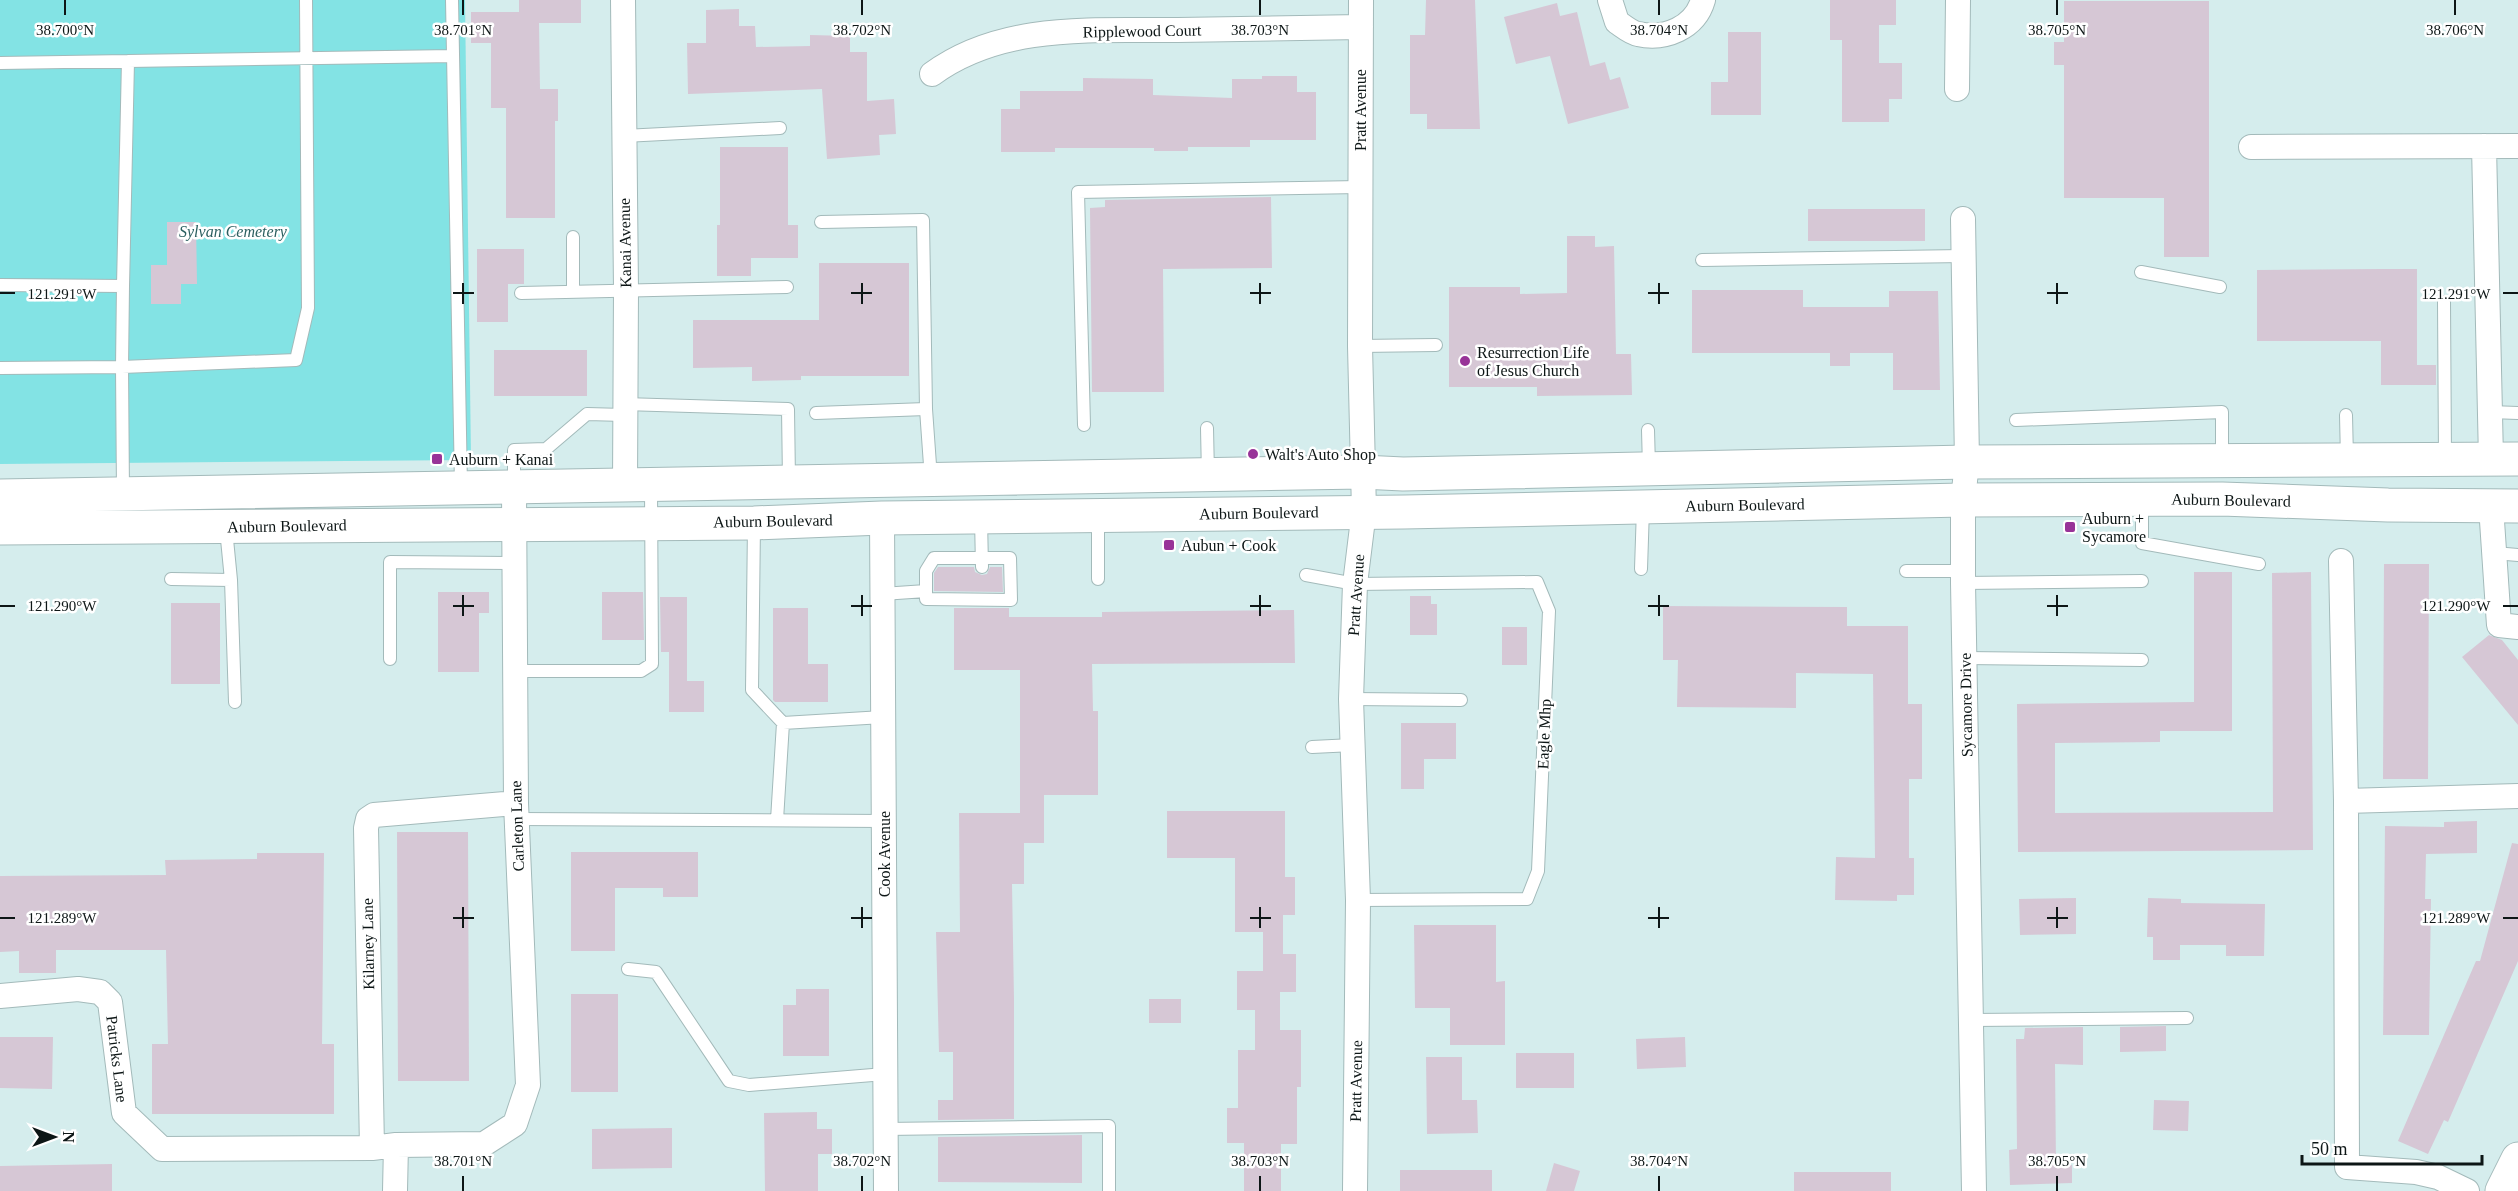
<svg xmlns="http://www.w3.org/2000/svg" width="2518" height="1191" font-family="'Times New Roman',serif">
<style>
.green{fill:#83e3e4}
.building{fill:#d6c7d5}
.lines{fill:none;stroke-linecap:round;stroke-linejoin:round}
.service-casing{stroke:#a3baba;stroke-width:14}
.minor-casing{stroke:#a3baba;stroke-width:26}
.secondary-casing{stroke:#a3baba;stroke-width:35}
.primary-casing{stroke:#a3baba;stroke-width:35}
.service{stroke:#fff;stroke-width:12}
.minor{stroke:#fff;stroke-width:24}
.secondary{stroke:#fff;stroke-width:33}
.primary{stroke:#fff;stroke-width:33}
.ticks{fill:none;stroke:#0d1616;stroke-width:2}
.poi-dot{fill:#983398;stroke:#fff;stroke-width:2}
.labels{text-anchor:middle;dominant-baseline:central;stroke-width:5;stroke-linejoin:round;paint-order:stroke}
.street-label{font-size:16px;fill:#0d1616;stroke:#fff}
.park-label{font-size:16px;font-style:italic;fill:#2c6061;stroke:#fff}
.poi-label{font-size:16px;fill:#0d1616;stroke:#fff;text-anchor:start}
.ticks-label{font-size:15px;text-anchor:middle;fill:#0d1616;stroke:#fff;stroke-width:5;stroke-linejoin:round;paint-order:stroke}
</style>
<rect width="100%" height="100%" fill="#d5eded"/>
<path class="green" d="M0,0H465L471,460L0,464Z"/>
<path class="building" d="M519,0H581V23H539L540,89H558V121H555V218H506V108H491V43H471V12H519Z
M1426,0H1475L1480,129H1427V114H1410V35H1425Z
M1830,0H1896V25H1879V63H1902V99H1889V122H1842V40H1830Z
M2064,1H2209V257H2164V198H2064V65H2054V42H2064Z
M1557,3L1560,16L1577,12L1590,66L1605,62L1610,80L1620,77L1629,108L1568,124L1550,56L1516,64L1504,17Z
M739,9V26H755L756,47L810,46V35L850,36V52H867V101L894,99L896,134L879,135L880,155L827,159L822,89L688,94L687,43H706V10Z
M1728,32H1761V115H1711V82H1728Z
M1262,76H1297V92H1316V140H1250V147H1188V151H1154V148H1055V152H1001V109H1020V91H1083V78L1153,79V95L1232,98V79H1262Z
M720,147H788V225H798V258H751V276H717V225H720Z
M1271,197L1272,268L1163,269L1164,392H1092L1090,208L1105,207V200Z
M1808,209H1925V241H1808Z
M167,222H196L197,284H181V304H151V265H167Z
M1567,236H1595V247L1614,246L1616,354H1631L1632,395L1537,396V387H1449V287H1520V294L1567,293Z
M477,249H524V284H508V322H477Z
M819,263H909V376H801V380L752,381V367L693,368V320H819Z
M2381,269H2417V365H2436V385H2381V341H2257V270Z
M1692,290H1803V307H1889V291H1938L1940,390H1893V353H1850V366H1830V353H1692Z
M494,350H587V396H494Z
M2384,564H2429L2428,779H2383Z
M938,567H974L975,572L982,575L987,574L990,567H1002L1003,592L934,591V573Z
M2194,572H2232V731H2160V742L2055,743V813L2273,812L2272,573L2311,572L2313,850L2018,852L2017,704L2194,702Z
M438,592H489V613H479V672H438Z
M602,592H643L644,640H602Z
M1410,596H1431V604H1437V635H1410Z
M660,597H687V681H704V712H669V652H661Z
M171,603H220V684H171Z
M1663,606L1847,607V626H1908V704H1922V779H1909V858H1914V895H1897V901L1835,900L1836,857L1875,858L1873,674L1796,673V708L1677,707L1678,660H1663Z
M773,608H808V664H828V702H775L773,700Z
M954,608H1009V617H1102V612L1294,610L1295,663L1092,664L1093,711H1098V795H1044V843H1024V884H1012L1014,999V1119L938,1120V1100H953V1052H939L936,932H960L959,813H1020V670H954Z
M1502,627H1527V665H1502Z
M2489,635L2502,640L2518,660V725L2462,657Z
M1401,723H1456V759H1424V789H1401Z
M1167,811H1285V877H1295V915H1283V954H1296V992H1280V1030H1301V1087H1297V1144H1281V1191H1244V1143H1227V1108H1238V1050H1255V1010H1237V971H1263V932H1235V858H1167Z
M2477,821V853L2426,854L2425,899H2431L2429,1035H2383L2385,826L2444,827V822Z
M397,832H468L469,1081H398Z
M2512,843L2518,844V961L2448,1122L2444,1120L2428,1154L2398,1141L2476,961H2480Z
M571,852H698V897H663V888H615V951H571Z
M257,853H324L322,1044H334V1114H152V1044H168L166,950H56V973H19V951L0,952V876L166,875L165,860L257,859Z
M2076,898V934L2020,935L2019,899Z
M2148,898L2181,899V903L2265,904L2264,956H2226V945H2180V960H2153V937H2147Z
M1414,925H1496V982L1505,981V1045H1450V1008H1415Z
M796,989H829V1056H783V1005H796Z
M571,994H618V1092H571Z
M1149,999H1181V1023H1149Z
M2166,1026V1051L2120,1052V1027Z
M2083,1027V1065L2055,1064L2056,1165H2072V1183L2010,1185L2009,1150L2017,1149L2016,1039H2024L2025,1028Z
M0,1037H53L52,1089L0,1088Z
M1685,1037L1686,1067L1637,1069L1636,1039Z
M1516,1053H1574V1088H1516Z
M1426,1057H1462V1100H1477L1478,1133L1427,1134Z
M2154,1100L2189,1101L2188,1131L2153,1130Z
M817,1112V1129H832V1154H818V1191H765L764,1113Z
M672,1128V1168L592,1169V1129Z
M1082,1135V1183L938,1182V1137Z
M1554,1163L1580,1171L1574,1191H1546Z
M112,1164V1191H0V1166Z
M1400,1170H1492V1191H1400Z
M1794,1172H1891V1191H1794Z"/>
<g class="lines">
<defs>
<path id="service" d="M452,0L461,486
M0,63L453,56
M624,136L780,128
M821,222L923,220L926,409L931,479
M1702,260L1963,256
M2141,272L2220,287
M0,285L123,286L122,367L0,368
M123,286L128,61
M573,291V237
M521,293L787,287
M2444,302L2445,459
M1360,346L1436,345
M624,404L788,409L789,481
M2490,412L2518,413
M816,413L926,409
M2346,415L2347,459
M2016,420L2222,412V460
M1084,425L1078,192L1360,187
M1207,428L1208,475
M1648,430L1649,467
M514,486V450L546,449L587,414L624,415
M123,494L122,367L296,360L308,308L306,0
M2142,501V543L2259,564
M1098,516V579
M981,518L982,567
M754,524L752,690L783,723
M226,529L231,580L235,702
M2495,553L2518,555
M934,558H1010L1011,600L926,599V571Z
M1641,569L1643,508
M1906,571H1963
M1306,575L1355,584L1537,582L1549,611L1538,871L1527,899L1358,900
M171,579L231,580
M1963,583L2142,581
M882,594L926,591
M1965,658L2142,660
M390,659V562L515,563
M515,671H641L652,664L651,486
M1351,699L1461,700
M1312,747L1353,745
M517,819L884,821
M777,820L783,723L883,717
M628,969L656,972L729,1081L749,1085L885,1074
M1971,1020L2187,1018
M885,1129L1109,1126V1191"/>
<path id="minor" d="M623,0L626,290L625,485
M1610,0L1617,22C1623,26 1631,33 1638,34C1665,40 1695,28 1703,0
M932,74C1003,22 1095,31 1178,30C1239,29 1300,28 1361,27
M1957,89L1958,0
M2484,146L2491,459
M2251,147L2518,146
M1963,219L1967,462L1963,500V583L1974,1191
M2491,506L2499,625L2518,627
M882,518L886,1191
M2341,561L2346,801L2347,1167L2416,1172L2438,1177L2467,1191
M2346,801L2518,796
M0,996L78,989L100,992L110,1002L124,1113L162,1149L372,1148L396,1145L484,1144L515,1124L528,1085L516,803L514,490
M372,1148L366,828L368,819L374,815L516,803
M395,1191L396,1145
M1355,1191L1358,900L1351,699L1355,584L1364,511L1360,346L1361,0"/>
<path id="secondary" d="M0,496C454,490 908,481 1362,472L1403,474L1967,462L2518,459
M0,528L754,523L882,518L1404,512L1963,500L2222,499L2388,505L2518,506"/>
<path id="primary" d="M2502,1191L2518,1159"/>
</defs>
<use href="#service" class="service-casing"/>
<use href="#minor" class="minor-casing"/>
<use href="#secondary" class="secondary-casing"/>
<use href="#primary" class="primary-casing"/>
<use href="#service" class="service"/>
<use href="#minor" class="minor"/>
<use href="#secondary" class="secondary"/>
<use href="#primary" class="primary"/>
</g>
<path class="ticks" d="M65,0V15M463,0V15M862,0V15M1260,0V15M1659,0V15M2057,0V15M2455,0V15M463,283V304M862,283V304M1260,283V304M1659,283V304M2057,283V304M0,293H15M453,293H474M851,293H872M1250,293H1271M1648,293H1669M2047,293H2068M2503,293H2518M463,595V616M862,595V616M1260,595V616M1659,595V616M2057,595V616M0,606H15M453,606H474M851,606H872M1250,606H1271M1648,606H1669M2047,606H2068M2503,606H2518M463,907V928M862,907V928M1260,907V928M1659,907V928M2057,907V928M0,918H15M453,918H474M851,918H872M1250,918H1271M1648,918H1669M2047,918H2068M2503,918H2518M463,1176V1191M862,1176V1191M1260,1176V1191M1659,1176V1191M2057,1176V1191"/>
<g class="poi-dot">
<circle cx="1465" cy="361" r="6"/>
<circle cx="1253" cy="454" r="6"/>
<rect x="431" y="453" width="12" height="12" rx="3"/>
<rect x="2064" y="521" width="12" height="12" rx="3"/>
<rect x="1163" y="539" width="12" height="12" rx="3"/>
</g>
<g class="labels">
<g class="street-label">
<text transform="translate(1142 31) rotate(-1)">Ripplewood Court</text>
<text transform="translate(1360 110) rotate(-90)">Pratt Avenue</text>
<text transform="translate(625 243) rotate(-91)">Kanai Avenue</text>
<text transform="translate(2231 500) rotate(1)">Auburn Boulevard</text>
<text transform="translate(1745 505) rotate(-1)">Auburn Boulevard</text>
<text transform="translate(1259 513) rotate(-1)">Auburn Boulevard</text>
<text transform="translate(773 521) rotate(-1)">Auburn Boulevard</text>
<text transform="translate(287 526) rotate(-1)">Auburn Boulevard</text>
<text transform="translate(1356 595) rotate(-86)">Pratt Avenue</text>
<text transform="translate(1966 705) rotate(-91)">Sycamore Drive</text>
<text transform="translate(1544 734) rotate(-88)">Eagle Mhp</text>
<text transform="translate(517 826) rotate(-92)">Carleton Lane</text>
<text transform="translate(884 854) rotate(-90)">Cook Avenue</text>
<text transform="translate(368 944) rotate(-91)">Kilarney Lane</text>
<text transform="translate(117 1059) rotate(83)">Patricks Lane</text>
<text transform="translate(1356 1081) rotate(-89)">Pratt Avenue</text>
</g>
<g class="park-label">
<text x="233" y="231">Sylvan Cemetery</text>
</g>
<g class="poi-label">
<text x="1477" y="352">Resurrection Life<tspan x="1477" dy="18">of Jesus Church</tspan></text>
<text x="1265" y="454">Walt's Auto Shop</text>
<text x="449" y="459">Auburn + Kanai</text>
<text x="2082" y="518">Auburn +<tspan x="2082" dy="18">Sycamore</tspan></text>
<text x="1181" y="545">Aubun + Cook</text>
</g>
</g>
<g class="ticks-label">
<text x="65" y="35">38.700°N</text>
<text x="463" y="35">38.701°N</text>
<text x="862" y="35">38.702°N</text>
<text x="1260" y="35">38.703°N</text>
<text x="1659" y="35">38.704°N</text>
<text x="2057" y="35">38.705°N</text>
<text x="2455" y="35">38.706°N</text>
<text x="2456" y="299">121.291°W</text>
<text x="62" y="299">121.291°W</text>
<text x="2456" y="611">121.290°W</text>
<text x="62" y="611">121.290°W</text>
<text x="2456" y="923">121.289°W</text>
<text x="62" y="923">121.289°W</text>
<text x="463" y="1166">38.701°N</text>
<text x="862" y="1166">38.702°N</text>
<text x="1260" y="1166">38.703°N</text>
<text x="1659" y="1166">38.704°N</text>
<text x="2057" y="1166">38.705°N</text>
</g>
<g transform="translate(54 1137) rotate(90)" stroke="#ffffff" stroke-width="4.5" paint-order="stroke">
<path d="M0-4.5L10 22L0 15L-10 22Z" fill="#0d1616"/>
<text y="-9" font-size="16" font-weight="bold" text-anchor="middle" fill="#0d1616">N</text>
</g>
<path d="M2302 1155v9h180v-9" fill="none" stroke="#0d1616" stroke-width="3"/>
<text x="2311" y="1155" font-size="18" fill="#0d1616" stroke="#ffffff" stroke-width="4.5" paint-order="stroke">50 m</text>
</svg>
